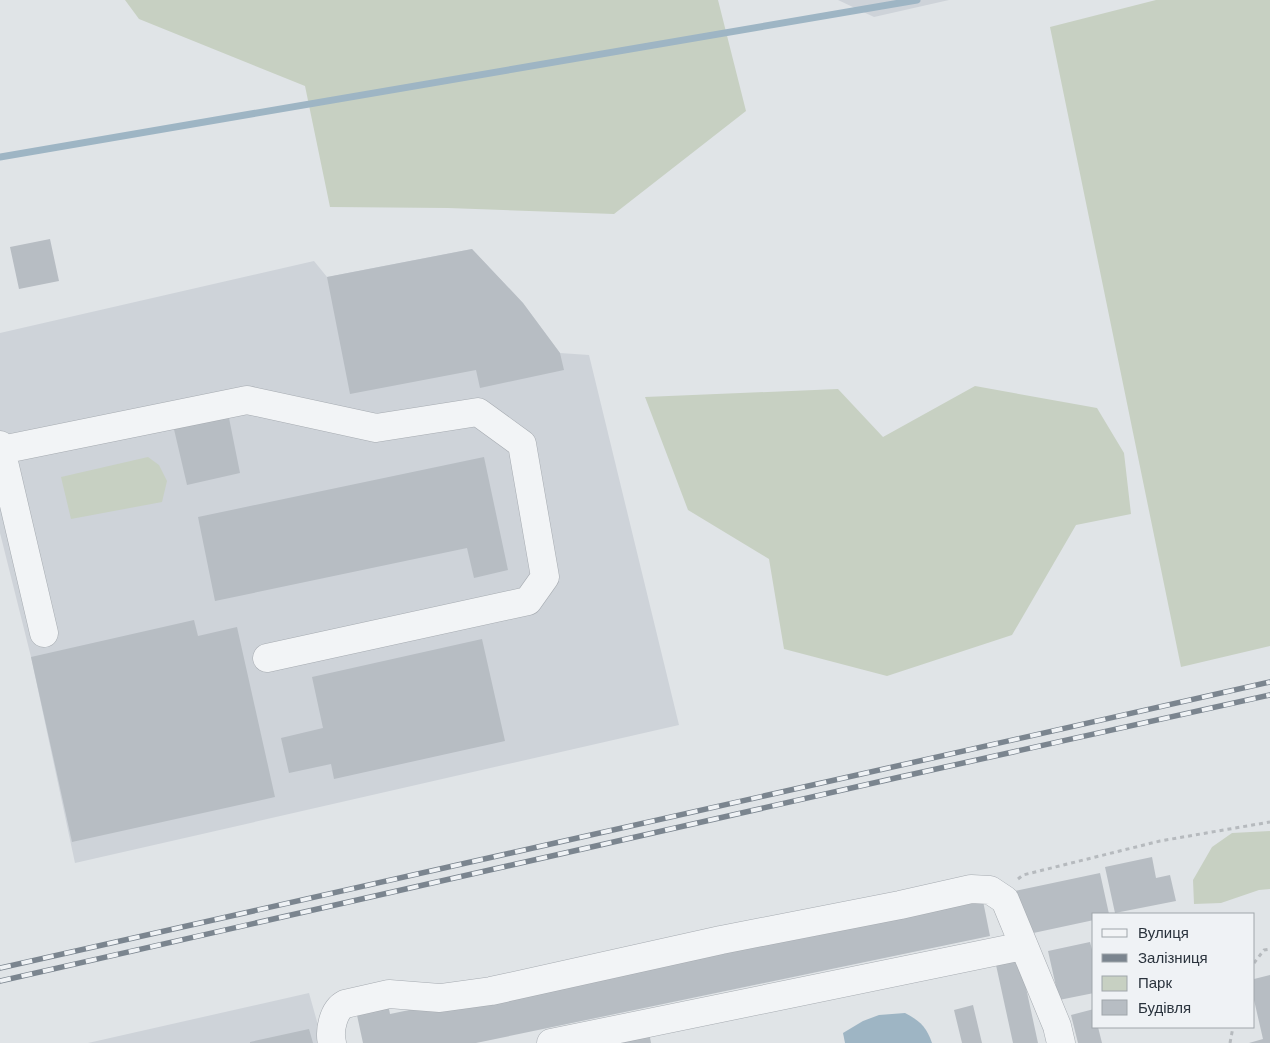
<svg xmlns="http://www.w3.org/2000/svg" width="1270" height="1043" font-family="'DM Sans',sans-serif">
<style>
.built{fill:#ced3d9}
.green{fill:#c7d0c2}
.water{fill:#9eb5c4}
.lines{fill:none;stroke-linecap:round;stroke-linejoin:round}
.stream{stroke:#9eb5c4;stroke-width:7}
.building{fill:#b7bdc3}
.minor-casing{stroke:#a6abb1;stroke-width:29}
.path{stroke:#b6babe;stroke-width:3;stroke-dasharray:4 4;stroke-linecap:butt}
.minor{stroke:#f2f4f6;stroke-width:28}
.rail-casing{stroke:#7b858f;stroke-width:5.5}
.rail{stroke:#eff2f5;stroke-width:4;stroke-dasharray:11;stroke-linecap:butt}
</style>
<rect width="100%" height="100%" fill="#e0e4e7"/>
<path class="built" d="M838,0H949L874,17Z
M472,249L523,303L560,353L589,355L679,725L75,863L31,657L0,533V333L314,261L327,277Z
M309,993L323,1043H88Z"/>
<path class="green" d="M125,0H718L746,111L614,214L448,208L330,207L305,86L139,19Z
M1156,0H1270V646L1181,667L1050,27Z
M975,386L1097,408L1124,453L1131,514L1076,525L1012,635L887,676L784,649L769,559L688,510L645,397L838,389L883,437Z
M148,457L159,465L167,481L162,502L71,519L61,477Z
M1270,831V889L1259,890L1221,903L1194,904L1193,880L1212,847L1232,833Z"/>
<path class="water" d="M905,1013C920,1021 926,1026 932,1043H845L843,1033L863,1021L879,1015Z"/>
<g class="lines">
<path class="stream" d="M0,157L917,0"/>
</g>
<path class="building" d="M50,239L59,281L19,289L10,247Z
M472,249L523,303L560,353L564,370L480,388L476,370L350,394L327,277Z
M228,413L240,473L187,485L173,425Z
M484,457L508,570L474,578L467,548L215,601L198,517Z
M194,620L198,636L237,627L275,797L72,842L31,657Z
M482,639L505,741L334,779L331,764L289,773L281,738L323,728L312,677Z
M1152,857L1156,878L1170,875L1176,901L1115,913L1105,867Z
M1100,873L1109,914H1094V920L1024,935L1015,891Z
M981,891L990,936L476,1043H363L355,1006L387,999L390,1014Z
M1090,942L1094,957V993L1059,1000L1048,951Z
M1020,960L1038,1043H1013L996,965Z
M1270,975V1043H1249L1263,1039L1254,1000V979Z
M973,1005L982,1043H962L954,1010Z
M1094,1009V1027H1098L1102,1043H1078L1071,1015Z
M648,1027L651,1043H579Z
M309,1029L313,1043H250V1042Z"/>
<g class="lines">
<defs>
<path id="minor" d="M0,445L44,633
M1,450L247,400L376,428L478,412L522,444L545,577L528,601L267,658
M332,1043C329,1031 333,1010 345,1004L389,994L440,998L491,991L721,940L900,905L971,889L990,890L1005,900L1057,1026L1061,1043
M551,1043L1023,946"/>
</defs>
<use href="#minor" class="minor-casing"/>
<path class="path" d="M1018,879L1023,875L1160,841L1270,822
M1254,963L1264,950L1270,949
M1230,1043L1233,1027"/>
<use href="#minor" class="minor"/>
<defs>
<path id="rail" d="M0,968L1270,682
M0,981L900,777L1270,695"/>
</defs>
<use href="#rail" class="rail-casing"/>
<use href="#rail" class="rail"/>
</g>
<rect x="1092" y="913" width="162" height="115" fill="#eff2f5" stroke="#a0a6ab"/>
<rect x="1102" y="929" width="25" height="8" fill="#f2f4f6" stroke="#a0a6ab"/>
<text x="1138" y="938" font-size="15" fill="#2a333d">Вулиця</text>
<rect x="1102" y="954" width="25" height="8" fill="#7b858f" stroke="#a0a6ab"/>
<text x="1138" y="963" font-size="15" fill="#2a333d">Залізниця</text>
<rect x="1102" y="976" width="25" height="15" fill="#c7d0c2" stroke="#a0a6ab"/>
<text x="1138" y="988" font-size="15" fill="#2a333d">Парк</text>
<rect x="1102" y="1000" width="25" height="15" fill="#b7bdc3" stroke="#a0a6ab"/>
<text x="1138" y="1013" font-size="15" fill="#2a333d">Будівля</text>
</svg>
